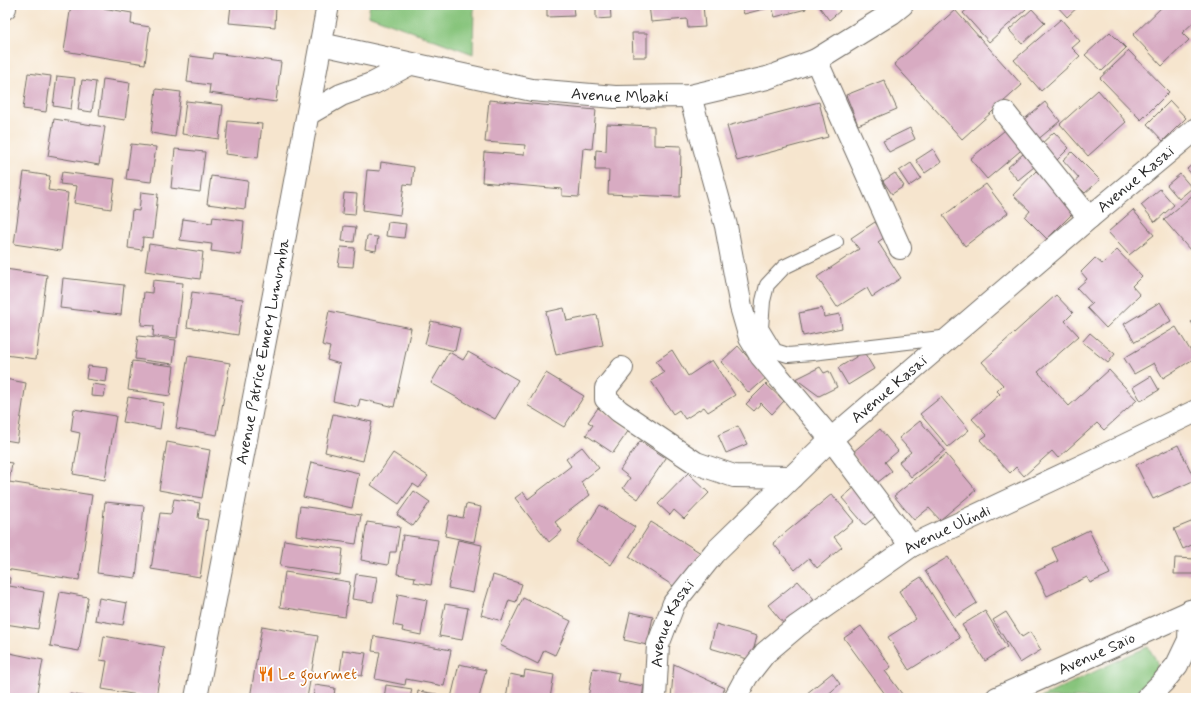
<svg xmlns="http://www.w3.org/2000/svg" width="1201" height="703" font-family="Mynerve,sans-serif">
<style>
.green{fill:#87c47b;stroke:#597853}
.building{fill:#d8abc2}
.lines{fill:none;stroke-linecap:round;stroke-linejoin:round}
.service-casing{stroke:#726c64;stroke-width:16}
.minor-casing{stroke:#726c64;stroke-width:24}
.primary-casing{stroke:#726c64;stroke-width:24}
.service{stroke:#fff;stroke-width:14}
.minor{stroke:#fff;stroke-width:22}
.primary{stroke:#fff;stroke-width:22}
.labels{text-anchor:middle;dominant-baseline:central;stroke-width:3.5;stroke-linejoin:round;paint-order:stroke}
.street-label{font-size:16px;fill:#2b2b2b;stroke:#fff}
.food-label{font-size:16px;fill:#c56008;stroke:#fff;text-anchor:start}
</style>
<rect width="100%" height="100%" fill="#fff"/>
<filter id="ink" filterUnits="userSpaceOnUse"><feTurbulence type="fractalNoise" baseFrequency=".025" numOctaves="2"/><feDisplacementMap in="SourceGraphic" scale="8" xChannelSelector="R" yChannelSelector="G"/><feConvolveMatrix kernelMatrix="1 2 1 2 8 2 1 2 1" color-interpolation-filters="sRGB"/></filter>
<filter id="wash" filterUnits="userSpaceOnUse"><feTurbulence type="fractalNoise" baseFrequency=".012" numOctaves="4" result="noise"/><feDisplacementMap in="SourceGraphic" scale="16" xChannelSelector="R" yChannelSelector="G"/><feGaussianBlur stdDeviation="0.9" result="paint"/><feColorMatrix in="noise" values="0 0 0 0 0 0 0 0 0 0 0 0 0 0 0 0 0 1.4 0 .05"/><feComposite in="paint" operator="in"/></filter>
<g filter="url(#wash)">
<rect width="100%" height="100%" fill="#f6e5ce"/>
<path class="green" d="M370,5H474L473,54L368,15Z
M1148,647L1155,658L1159,670L1132,698H1040L1131,654Z"/>
<g id="blocks">
<path class="building" d="M71,5H85L132,13L131,24L150,27L145,64L64,51Z
M231,5H276L275,27L229,23Z
M547,5H573L574,16L547,17Z
M596,5H610L611,18L596,19Z
M649,5H703L705,27L688,28L687,19L651,22Z
M741,5H805L806,9L775,17L772,7L744,14Z
M818,5H836L840,11L829,20Z
M972,5H1023L1026,9L989,42L963,13Z
M1056,5H1080L1067,17Z
M1164,5H1190L1196,11V20L1182,33L1189,40L1162,66L1133,35Z
M1032,9L1045,23L1022,44L1009,30Z
M955,10L1022,85L962,139L894,64Z
M1061,19L1080,41L1072,48L1080,56L1041,91L1014,60Z
M1110,32L1126,48L1102,71L1085,55Z
M632,33H647V57H633Z
M1129,51L1169,92L1141,120L1100,78Z
M214,53L281,62L276,102L209,93L210,85L187,82L190,56L213,59Z
M28,73L51,76L46,112L23,109Z
M57,76L75,78L71,109L53,106Z
M103,79L130,83L125,120L99,116Z
M82,80L96,82L92,112L78,110Z
M884,80L897,109L858,125L846,95Z
M156,89L181,92L175,137L151,133Z
M1098,90L1126,122L1088,156L1060,124Z
M489,100L596,110L592,149L583,148L579,197L562,196V189L482,182L484,152L524,155L525,145L485,142Z
M186,101L223,105L219,139L182,134Z
M1170,101L1186,118L1163,141L1147,124Z
M819,102L828,137L737,161L727,126Z
M1045,102L1060,121L1036,141L1021,122Z
M54,119L105,127L99,165L48,156Z
M228,121L262,124L258,158L225,154Z
M607,124L654,126V145L681,146L680,197L608,194L609,170H595L596,150L606,151Z
M1010,126L1026,146L987,179L970,159Z
M910,128L915,139L889,152L883,141Z
M1054,132L1069,148L1054,163L1038,147Z
M131,144L156,147L151,182L126,179Z
M175,149L205,152L200,192L171,188Z
M933,149L941,162L925,173L916,160Z
M1072,152L1100,180L1085,193L1074,182L1079,178L1063,160Z
M1023,154L1034,167L1018,180L1007,168Z
M1196,161V179L1187,169Z
M381,162L414,167L412,185L404,184L400,215L363,210L367,170L380,171Z
M911,163L921,178L909,186L899,171Z
M1036,171L1076,210L1047,239L1025,217L1030,211L1013,195Z
M24,172L50,176L48,190L68,193L61,251L14,244Z
M62,172L115,179L111,209L74,203L77,186L60,184Z
M895,173L904,186L892,194L883,181Z
M1180,174L1192,188L1179,199L1167,185Z
M211,176L248,181L245,209L207,204Z
M986,184L1008,213L965,246L943,216Z
M1160,189L1174,205L1155,222L1141,205Z
M141,192L158,194L153,238L143,237L142,250L128,248L132,210L139,211Z
M1196,192V245L1190,250L1164,220Z
M344,193L357,194L355,215L342,214Z
M1133,210L1154,235L1129,255L1108,232Z
M213,217L244,221L241,255L211,251L212,244L180,240L183,219L212,223Z
M388,222L406,224L404,238L386,236Z
M875,222L885,237L878,242L901,278L872,297L867,288L837,307L817,277L859,249L851,238Z
M344,226L356,227L354,242L342,241Z
M367,236L378,237L376,251L365,249Z
M149,244L203,252L200,279L145,271Z
M341,247L355,248L353,267L338,266Z
M1117,250L1142,276L1132,286L1140,295L1106,328L1087,308L1092,304L1077,288L1087,279L1081,272L1095,258L1102,264Z
M5,269L47,275L36,359L5,355Z
M63,278L124,285L121,315L60,308Z
M153,280L183,283L177,338L153,336L154,326L141,325L144,292L152,293Z
M192,292L243,299L238,335L187,327Z
M1056,295L1073,313L1065,321L1079,336L1038,372L1069,406L1109,370L1137,400L1104,430L1097,423L1058,458L1052,451L1024,476L1016,467L1010,473L980,440L987,435L972,419L1000,394L997,391L1003,385L982,362Z
M1160,302L1171,321L1135,342L1124,324Z
M564,308L567,321L597,315L603,345L556,355L546,312Z
M822,308L824,317L840,314L842,328L803,336L799,313Z
M329,311L411,328L394,407L360,399L358,407L333,401L340,364L327,360L330,347L322,345Z
M1196,318V328L1191,322Z
M431,321L460,328L455,351L425,344Z
M1176,327L1195,358L1163,378L1154,363L1134,374L1124,358Z
M1090,333L1115,354L1108,363L1082,342Z
M138,336L176,340L173,364L135,359Z
M738,346L766,378L749,393L721,362Z
M672,350L688,376L712,360L735,395L708,412L704,407L685,419L679,410L673,414L651,381L664,373L656,361Z
M449,352L463,360L468,352L518,380L495,419L431,383Z
M864,352L874,369L848,385L838,368Z
M188,356L230,363L217,435L176,428Z
M132,361L174,366L170,396L128,390Z
M88,366L108,368L106,382L86,379Z
M820,367L824,373L829,371L837,387L819,396L796,379Z
M546,373L584,396L564,427L527,405Z
M1151,376L1159,390L1141,401L1133,387Z
M5,379L26,383L17,442L5,440Z
M92,384L106,386L104,397L91,396Z
M766,384L784,401L772,414L761,403L754,411L746,404Z
M128,397L164,403L160,429L123,422Z
M941,397L969,430L948,447L920,414Z
M598,408L629,430L613,453L586,435L593,425L588,422Z
M74,409L116,416L105,480L73,474L80,433L71,431Z
M333,414L372,422L363,461L325,452Z
M920,421L945,450L911,477L899,462L911,452L899,438Z
M738,426L747,444L726,453L718,435Z
M880,429L898,451L885,462L892,471L877,483L852,453Z
M640,441L666,458L638,499L623,488L630,478L620,470Z
M167,442L210,450L202,498L159,490Z
M1178,445L1195,480L1153,499L1136,465Z
M582,447L599,468L581,482L590,495L555,522L562,531L549,542L515,498L523,492L528,499L571,466L566,459Z
M393,453L428,476L419,488L413,484L399,504L371,485Z
M946,454L976,490L940,520L929,508L914,520L894,496Z
M5,462L12,463L9,482L92,495L79,580L5,569Z
M311,462L359,473L352,508L303,497Z
M688,473L709,493L684,519L674,510L670,515L658,504Z
M857,485L880,513L865,525L842,498Z
M414,491L430,502L413,526L397,515Z
M832,494L854,521L834,537L842,547L817,568L809,558L795,570L773,543Z
M174,499L200,503L198,518L208,520L200,577L151,569L160,513L171,514Z
M105,502L144,506L136,578L97,573Z
M466,504L481,507L474,542L445,536L449,515L463,518Z
M600,505L635,527L611,565L576,542Z
M300,506L361,515L356,544L296,535Z
M1196,520V543L1183,549L1174,529Z
M367,522L400,527L396,552H390L388,565L361,560Z
M651,522L701,553L678,589L629,557Z
M1089,530L1110,574L1090,583L1087,577L1047,596L1035,572L1058,561L1052,548Z
M403,535L438,540L431,585L414,582L415,577L397,574Z
M284,540L343,549L340,575L280,566Z
M458,540L482,545L473,593L448,588Z
M948,557L977,603L955,617L925,571Z
M1175,558L1196,559V574H1174Z
M285,572L350,582L345,617L280,607Z
M356,574L377,577L373,602L352,599Z
M493,575L522,584L516,602L509,600L502,621L481,615Z
M5,577L10,578L9,586L44,592L38,629L5,624Z
M921,577L960,638L909,670L888,637L916,619L899,591Z
M798,581L814,599L784,624L768,605Z
M60,592L88,597L79,651L50,646Z
M398,594L427,600L421,635L402,631L403,627L393,625Z
M99,598L127,603L123,625L95,620Z
M523,598L571,621L555,655L544,650L538,664L500,645Z
M445,604L468,608L462,640L439,636Z
M985,611L1007,647L985,661L962,625Z
M630,612L653,617L647,645L624,640Z
M1006,612L1022,637L1030,632L1041,650L1020,663L993,620Z
M716,624L757,636L751,660L710,648Z
M262,626L318,636L307,698H250Z
M861,626L891,667L885,671L905,698H888L844,638Z
M104,636L164,647L156,698L102,689L107,661L100,660Z
M374,636L451,650L444,686L406,679L405,685L375,679L380,652L372,651Z
M343,650L366,653L362,676L340,672Z
M5,652L43,660L36,698H15L5,696Z
M459,664L486,670L479,698H451Z
M674,664L725,688L720,698H671Z
M593,668L619,673L617,681L644,686L642,698H588Z
M525,670L554,675L550,698H506L510,674L524,677Z
M832,673L840,684L826,696L828,698H801Z
M315,685L335,688L334,696L338,698H313Z
M386,685L412,689L410,698H384Z
M418,691L437,694L436,698H417Z
M70,694L87,697V698H69Z"/>
</g>
</g>
<g filter="url(#ink)">
<use href="#blocks" fill-opacity="0" stroke="#726c64" stroke-width="1"/>
<g class="lines">
<defs>
<path id="service" d="M836,242L784,267L767,285L763,301L761,328L775,351L788,355L812,353L950,337"/>
<g id="minor">
<path d="M5,8V5"/>
<path id="s1" d="M321,44L532,90L615,97L690,96L767,78L816,60L892,13L902,5"/>
<path d="M816,60L900,248"/>
<path d="M690,96L726,226L741,307L750,338L761,356L831,439L911,546"/>
<path d="M1005,113L1089,218"/>
<path d="M308,114L341,95L374,83L410,64"/>
<path d="M622,368L606,388V399L619,411L696,463L734,476L792,477"/>
<path id="s2" d="M655,698L658,645L674,603L714,553L831,439L1089,218L1196,129"/>
<path id="s3" d="M735,698L747,676L765,653L797,626L911,546L1088,463L1196,411"/>
<path id="s4" d="M997,698L1196,609"/>
<path d="M1147,698L1163,682L1177,665L1189,640L1190,611"/>
</g>
<g id="primary">
<path id="s5" d="M196,698L274,294L328,5"/>
</g>
</defs>
<use href="#service" class="service-casing"/>
<use href="#minor" class="minor-casing"/>
<use href="#primary" class="primary-casing"/>
<use href="#service" class="service"/>
<use href="#minor" class="minor"/>
<use href="#primary" class="primary"/>
</g>
</g>
<defs>
<symbol id="restaurant-bare" viewBox="-9 -9 18 18"><path d="M-5-6h1v4h1v-4h1v4h1v-4h1v5L-1.5 .5V6h-2V.5L-5-1ZM5-6V6H3V1.5H1.5Q1.5-4 5-6Z" fill="#e8710a" stroke="#fff" stroke-width="2.5" paint-order="stroke"/></symbol>
</defs>
<g fill-rule="evenodd">
<use href="#restaurant-bare" x="255" y="663" width="22" height="22"/>
</g>
<g class="labels">
<g class="street-label">
<text stroke="none"><textPath href="#s1" startOffset="304">Avenue Mbaki</textPath></text>
<text stroke="none"><textPath href="#s2" startOffset="726">Avenue Kasaï</textPath></text>
<text stroke="none"><textPath href="#s5" startOffset="353">Avenue Patrice Emery Lumumba</textPath></text>
<text stroke="none"><textPath href="#s2" startOffset="402">Avenue Kasaï</textPath></text>
<text stroke="none"><textPath href="#s3" startOffset="275">Avenue Ulindi</textPath></text>
<text stroke="none"><textPath href="#s2" startOffset="78">Avenue Kasaï</textPath></text>
<text stroke="none"><textPath href="#s4" startOffset="109">Avenue Saïo</textPath></text>
</g>
<g class="food-label">
<text x="278" y="674">Le gourmet</text>
</g>
</g>
<rect width="1201" height="703" fill="none" stroke="#fff" stroke-width="20"/>
</svg>
